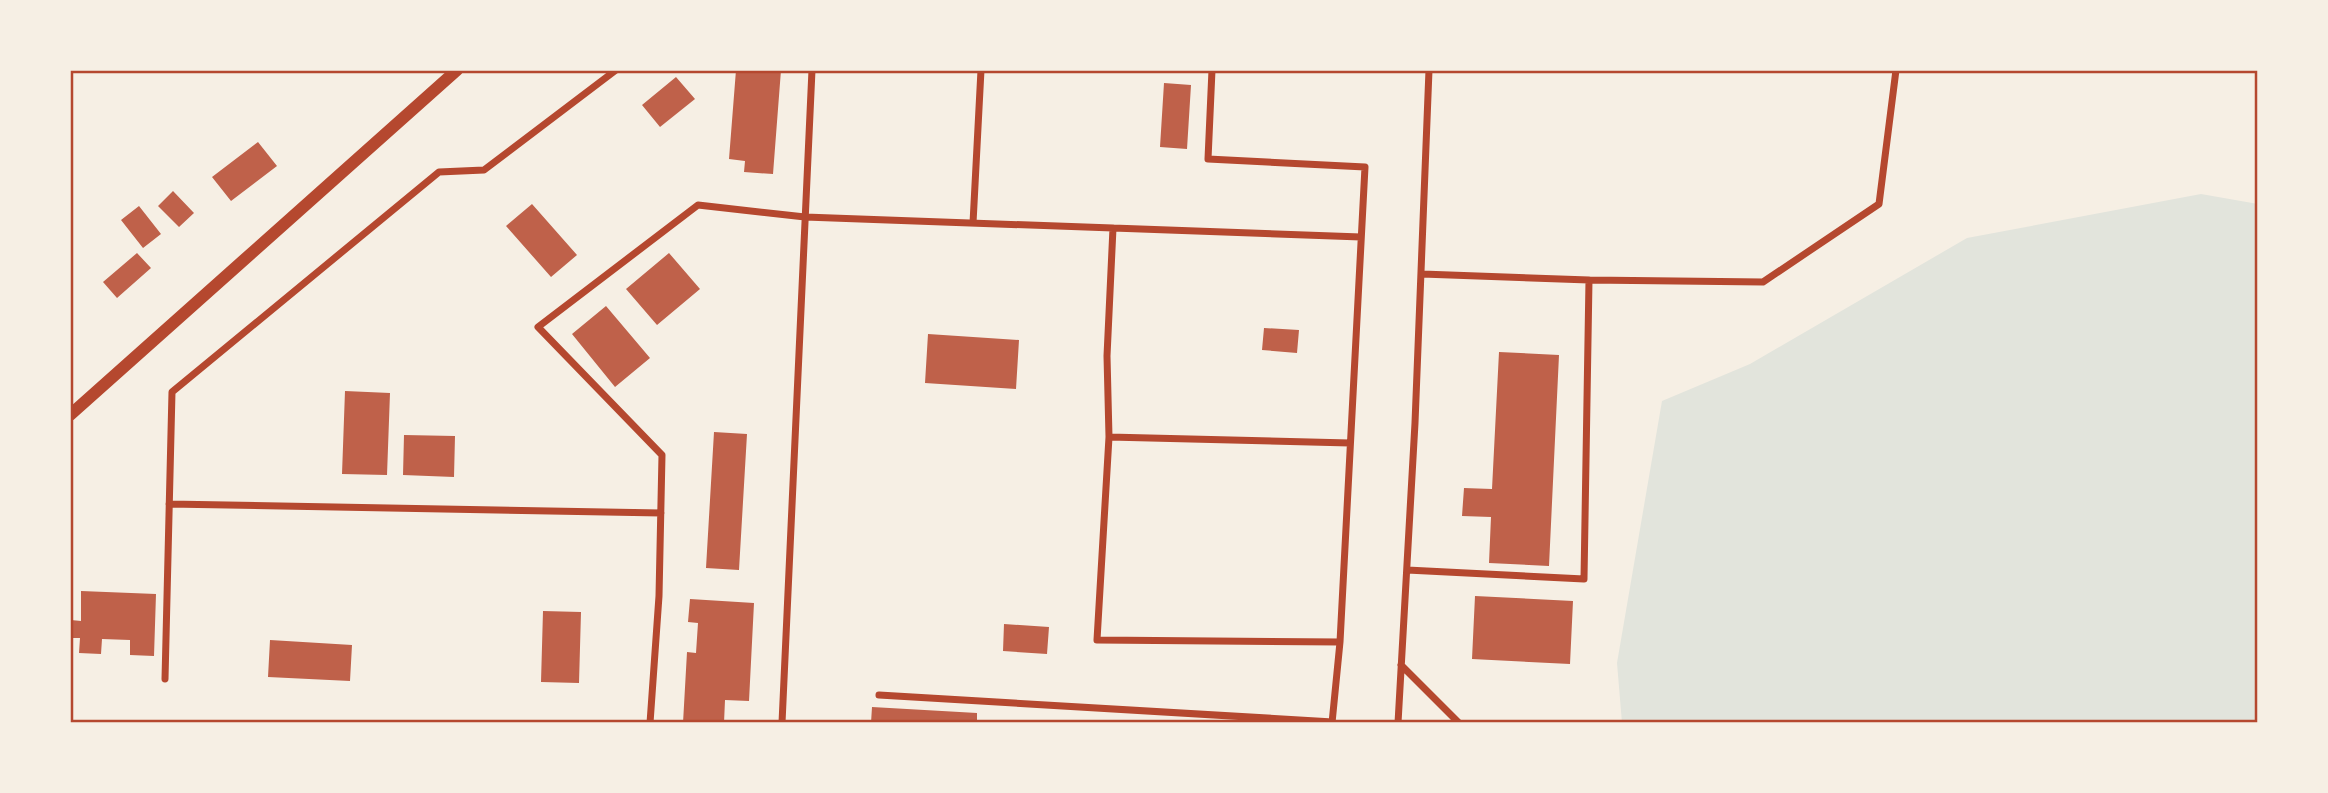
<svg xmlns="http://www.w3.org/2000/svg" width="2328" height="793" font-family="'PT Sans',sans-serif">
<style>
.green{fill:#e2e4dc}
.building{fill:#bf614a}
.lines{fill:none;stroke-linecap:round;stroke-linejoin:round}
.minor{stroke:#b5482f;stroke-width:7}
.tertiary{stroke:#b5482f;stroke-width:12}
.neatline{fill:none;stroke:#b5482f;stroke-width:2.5}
</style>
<rect width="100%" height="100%" fill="#f6efe4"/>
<path class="green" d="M2201,194L2258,204V723H1622L1617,663L1662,401L1750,364L1967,238Z"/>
<path class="building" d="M736,70H781L773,174L744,172L745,161L729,159Z
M676,77L695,99L660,127L642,105Z
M1164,83L1191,85L1187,149L1160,147Z
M258,142L277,166L231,201L212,177Z
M173,191L194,213L179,227L158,206Z
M532,204L577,255L551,277L506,226Z
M139,206L161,234L143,248L121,220Z
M137,253L151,268L117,298L103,282Z
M669,253L700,289L657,325L626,289Z
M606,306L650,358L615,387L572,334Z
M1264,328L1299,330L1297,353L1262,350Z
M928,334L1019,340L1016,389L925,383Z
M1499,352L1559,355L1549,566L1489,563L1491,517L1462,516L1464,488L1492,489Z
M345,391L390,393L387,475L342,474Z
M714,432L747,434L739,570L706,568Z
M404,435L455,436L454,477L403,475Z
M81,591L156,594L154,656L130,655V640L102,639L101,654L79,653L80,638H71V620L81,621Z
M1475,596L1573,601L1570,664L1472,659Z
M690,599L754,603L749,701L725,700L724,723H683L687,652L696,653L698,623L688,622Z
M543,611L581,612L579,683L541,682Z
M1004,624L1049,627L1047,654L1003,651Z
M270,640L352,645L350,681L268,677Z
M872,707L977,713V723H871Z"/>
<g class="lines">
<path class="minor" d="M1212,70L1208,159L1365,167L1340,642L1332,723
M973,223L981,70
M1113,228L1107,356L1109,437L1097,640L1340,642
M1422,274L1589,280
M1109,437L1350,443
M169,504L661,513
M1407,570L1584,579L1589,280L1763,282L1879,204L1896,70
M1401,665L1459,723
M165,679L172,392L439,172L484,170L616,70
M879,695L1333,722
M650,723L659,596L662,455L538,327L698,205L805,217L1361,237
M782,723L812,70
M1398,723L1415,423L1429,70"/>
<path class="tertiary" d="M70,415L457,70"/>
</g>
<rect width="2328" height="793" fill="none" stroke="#f6efe4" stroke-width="144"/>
<rect x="72" y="72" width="2184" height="649" class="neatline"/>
</svg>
